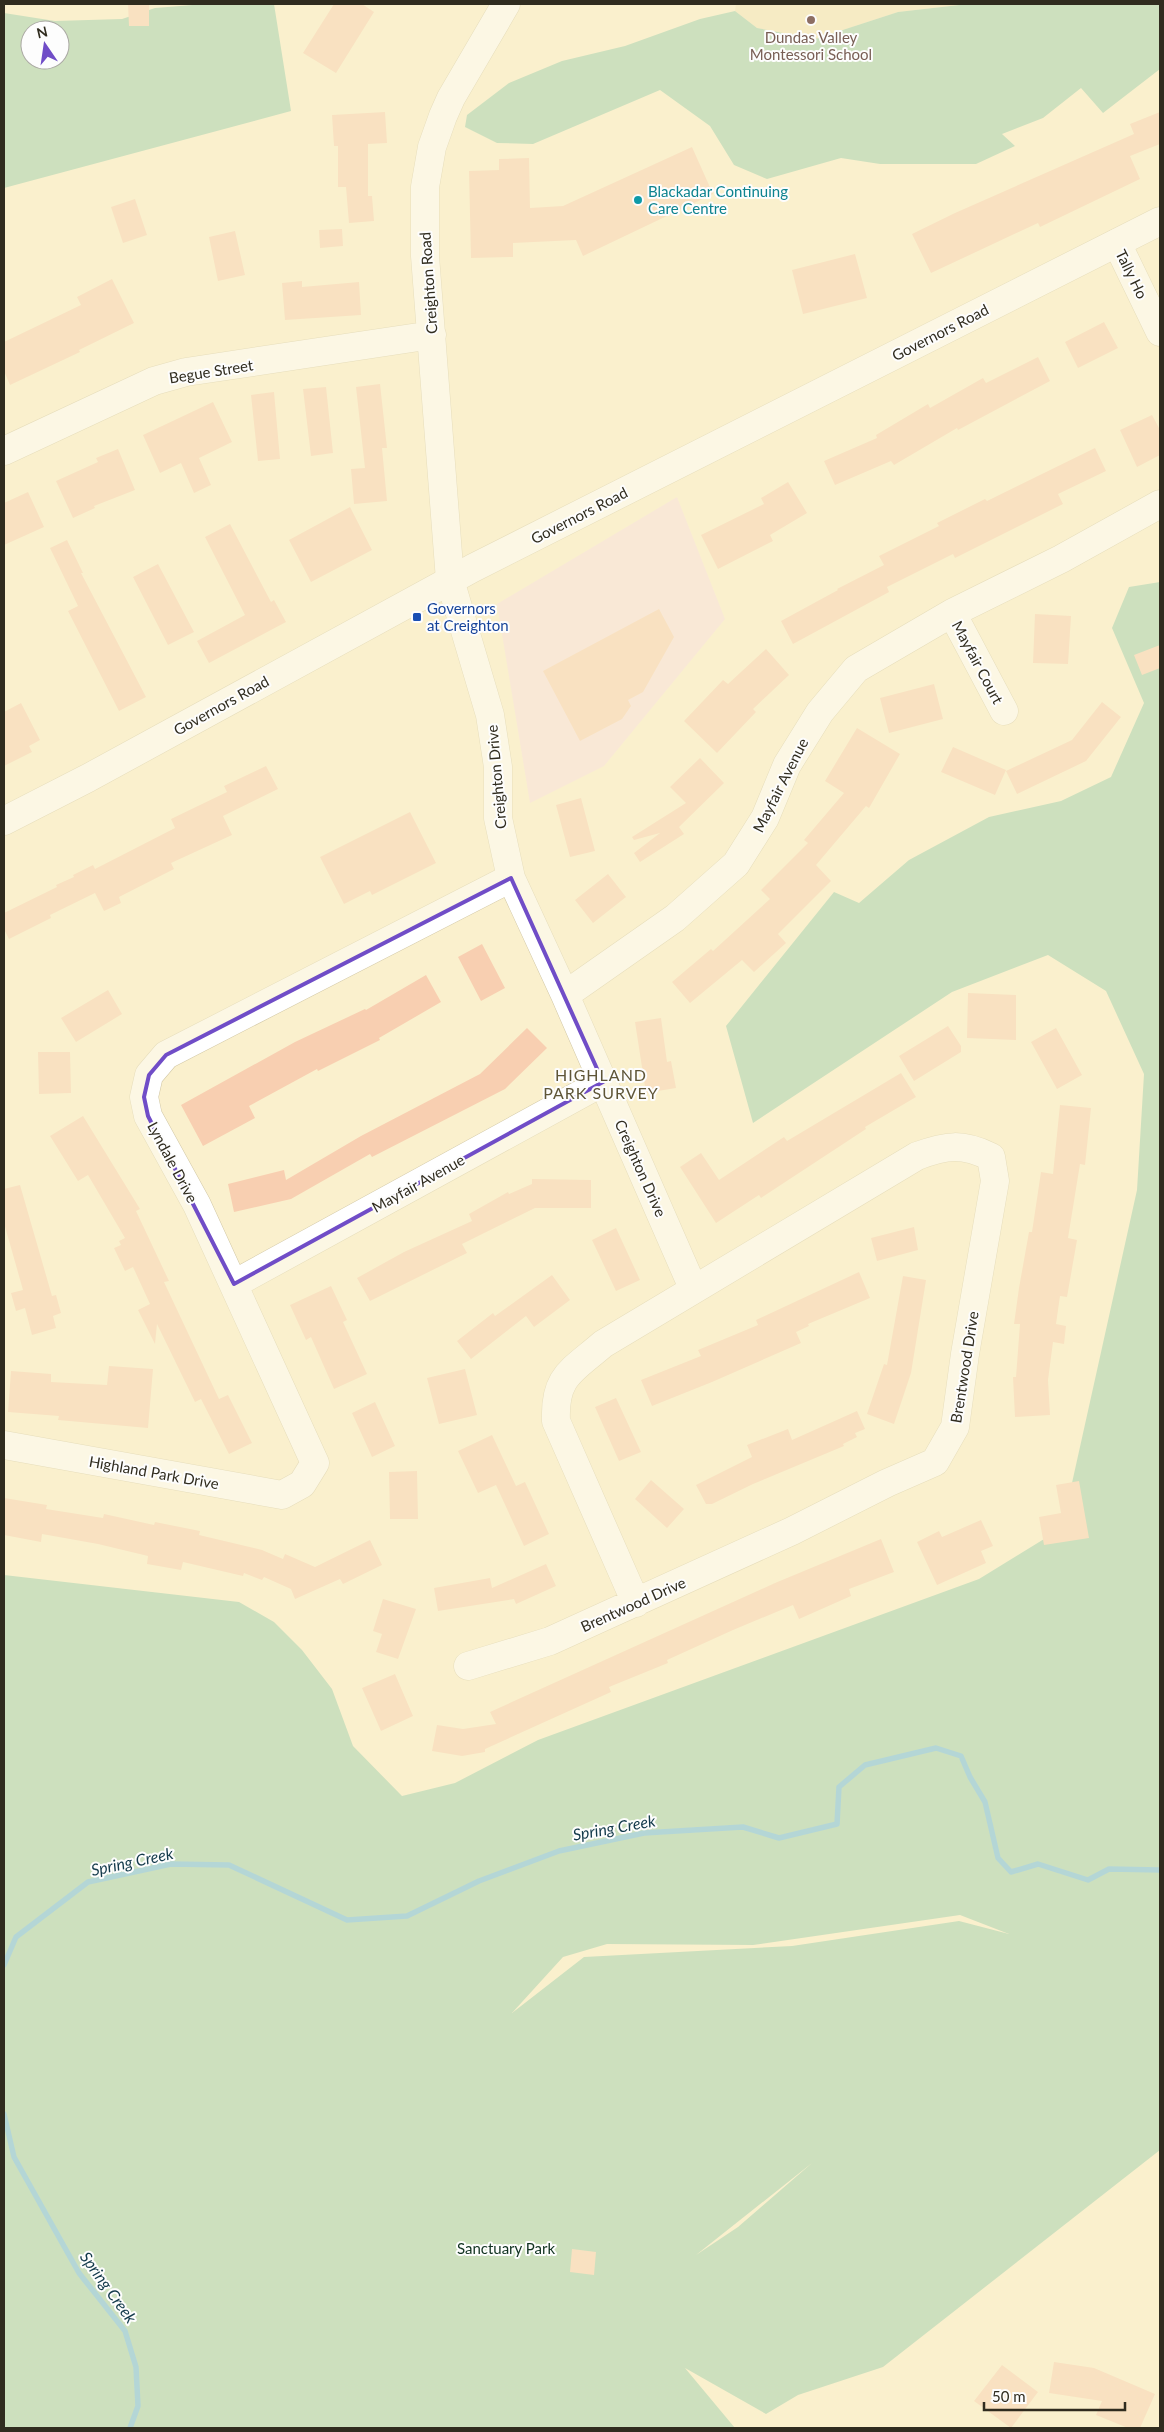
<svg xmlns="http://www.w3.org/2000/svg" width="1164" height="2432" font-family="Lato,sans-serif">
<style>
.commercial{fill:#f9dee0}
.built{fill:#f1e4b9}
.green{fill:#98ccab;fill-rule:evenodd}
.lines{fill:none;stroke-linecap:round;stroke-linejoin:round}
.stream{stroke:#61b7e1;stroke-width:5.5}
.building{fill:#f8cfb1}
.minor-casing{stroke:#d1c7a5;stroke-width:29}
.major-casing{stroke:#d1c7a5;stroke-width:29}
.minor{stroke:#fff;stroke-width:28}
.major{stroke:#fff;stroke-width:28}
.marked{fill:none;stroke:#704dc7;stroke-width:4;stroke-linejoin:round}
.education-dot{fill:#8d6e63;stroke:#fdfdfd;stroke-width:2}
.culture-dot{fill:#0f9aa8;stroke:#fdfdfd;stroke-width:2}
.transit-dot{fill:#1a4fb4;stroke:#fdfdfd;stroke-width:2}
.labels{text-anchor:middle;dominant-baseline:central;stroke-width:4;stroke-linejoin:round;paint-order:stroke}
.education-label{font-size:15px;fill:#785e54;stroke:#fdfdfd}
.culture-label{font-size:15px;fill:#0d838f;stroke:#fdfdfd;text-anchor:start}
.street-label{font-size:15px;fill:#302c1f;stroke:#fdfdfd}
.transit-label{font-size:15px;fill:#164399;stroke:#fdfdfd;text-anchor:start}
.park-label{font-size:15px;fill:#0f311f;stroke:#fdfdfd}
.neighbourhood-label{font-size:16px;letter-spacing:1px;fill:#5e5537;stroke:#fdfdfd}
.water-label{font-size:16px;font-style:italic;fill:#12394a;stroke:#fdfdfd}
</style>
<rect width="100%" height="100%" fill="#faf0cd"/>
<path class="commercial" d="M677,497L725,619L604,766L530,803L497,604Z"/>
<path class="built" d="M736,4H968L898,12L815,39L757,28L735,11Z"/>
<path class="green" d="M205,4H274L291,111L4,188V13L55,21L122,19L155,8ZM30,30H60V60H30Z
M968,4H1160V69L1103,113L1081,88L1043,118L1002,134L1015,146L976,164H880L841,158L767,179L734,165L710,126L660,90L533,144L497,143L465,127L467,115L509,83L562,61L625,46L700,19L735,11L757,28L815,39L898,12Z
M1160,582V2150L883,2367L798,2395L766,2414L685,2368L735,2428H4V1575L239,1602L274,1622L302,1650L332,1689L353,1746L402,1796L455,1783L538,1740L979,1579L1062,1528L1137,1190L1144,1074L1106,991L1048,955L952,992L753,1123L726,1026L834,892L859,903L909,860L989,817L1061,801L1111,777L1144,703L1112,628L1129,587ZM960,1915L1009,1934L959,1921L792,1946L584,1957L512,2013L563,1957L607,1944L753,1945ZM812,2163L738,2227L696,2255Z"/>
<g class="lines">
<path class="stream" d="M4,1965L16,1937L88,1882L171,1864L229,1865L347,1920L407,1916L479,1881L559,1851L644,1833L743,1827L779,1838L837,1824L839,1787L865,1765L936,1748L961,1756L970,1777L985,1802L998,1858L1011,1872L1038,1864L1088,1880L1109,1869L1160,1870
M4,2114L14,2157L79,2273L125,2331L136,2367L138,2406L130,2428"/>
</g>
<path class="building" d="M128,4H149V26H129Z
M334,4H362L374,12L336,73L303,53Z
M385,112L387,143L368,144V196H372L374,221L349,223L346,187H338V146H334L332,115Z
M1160,112V144L1130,156L1140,179L1040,227L1038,223L931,273L912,234L955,213L1134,134L1130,124Z
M692,147L713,194L583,256L576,240L513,243V257L471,258L469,171L499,170V159L529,158L530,208L563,206Z
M135,199L147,235L123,243L111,207Z
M342,229L343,246L320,248L319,230Z
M235,231L245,275L218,281L209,237Z
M855,254L867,298L803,314L792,270Z
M112,279L134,323L79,350L80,352L10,385L4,371V342L81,305L77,297Z
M302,281V287L359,282L361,315L285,320L282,283Z
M1104,322L1118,348L1078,368L1065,342Z
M1038,357L1050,381L958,430L957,428L894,465L891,461L835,485L824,461L877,438L876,435L928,404L930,408L983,378L986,383Z
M380,384L387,448H382L387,501L354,504L351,469L365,468L356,387Z
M326,387L333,453L311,456L303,389Z
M274,392L280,459L258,461L251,395Z
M213,402L232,442L199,458L211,485L194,493L181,463L160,473L143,435Z
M1152,415L1160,430V455L1137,467L1120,430Z
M1095,448L1106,471L1058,494L1063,504L955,558L953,554L887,587L889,592L793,644L781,621L838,590L837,589L884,565L879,556L939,526L937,523L985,499L987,501Z
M118,449L135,490L94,506L95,508L73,518L56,481L98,462L96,458Z
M788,482L807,513L770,535L773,541L718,569L701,535L764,504L761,498Z
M28,492L44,527L4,545V503Z
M350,507L372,550L311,582L289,540Z
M230,524L271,602L274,600L286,622L209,663L197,641L245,615L205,537Z
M67,540L83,573H81L146,697L119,711L68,611L78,606L50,548Z
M158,564L194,632L168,645L133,577Z
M659,609L674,637L643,692L628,700L631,706L622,719L580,741L543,671Z
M1035,614L1071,616L1068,664L1033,663Z
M1160,645V668L1142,675L1134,655Z
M766,649L789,675L753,709L756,712L717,753L684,721L723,680L728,684Z
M934,684L943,719L889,733L880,698Z
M1102,702L1121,717L1086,761L1017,794L1006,771L1072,740Z
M21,703L40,740L29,746L32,752L4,766V712Z
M857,728L900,754L869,808L866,806L816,865L831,881L778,934L786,943L754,972L742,960L690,1003L672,982L711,949L713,951L770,899L761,890L808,843L804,840L844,793L825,781Z
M953,747L1006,770L995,795L941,772Z
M700,758L724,783L679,827L684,834L640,862L634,853L660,833L634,840L632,837L686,803L670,787Z
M266,766L278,789L223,816L232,835L171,863L174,869L119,897L121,903L104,911L95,893L50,915L51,918L9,939L4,929V913L57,887L56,885L74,877L73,875L93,865L95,869L175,828L171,819L227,792L224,786Z
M581,798L595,851L570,857L556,805Z
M410,812L436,863L372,895L370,891L344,904L320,857Z
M608,874L626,897L593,923L575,900Z
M482,944L505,988L481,1001L458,957Z
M426,975L441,1002L379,1038L380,1040L318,1071L317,1069L249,1106L255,1118L203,1146L181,1105L295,1042L365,1009L366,1010Z
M108,990L122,1014L76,1042L61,1018Z
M968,993L1016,995V1040L967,1038Z
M661,1018L667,1062L671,1061L676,1088L646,1093L635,1022Z
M948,1026L961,1046V1052L914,1081L899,1056Z
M527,1028L547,1048L505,1089L372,1157L370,1154L291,1199L234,1212L228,1184L284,1170L286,1180L361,1136L480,1074Z
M1056,1028L1082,1075L1057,1089L1031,1042Z
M38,1052H70L71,1093L39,1094Z
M901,1073L916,1097L865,1127L866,1129L761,1198L759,1195L716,1223L680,1167L701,1153L719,1180L784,1137L787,1141Z
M1060,1105L1091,1108L1085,1165L1080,1164L1068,1238L1077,1240L1067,1297L1060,1296L1056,1324L1066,1326L1064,1344L1053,1342L1048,1380L1050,1415L1015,1417L1013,1377H1016L1020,1324H1014L1019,1288L1029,1232H1032L1041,1172L1053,1174Z
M83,1116L140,1209L136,1211L169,1281L164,1282L219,1399L228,1395L252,1443L229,1454L201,1399L195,1402L157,1324L155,1344L138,1310L150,1304L133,1267L125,1271L114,1248L121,1245L119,1241L125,1238L88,1175L78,1181L50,1136Z
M532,1179L591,1180V1208H535L462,1244L467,1253L370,1301L357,1278L404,1252L472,1221L469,1214L508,1192L509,1194L532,1184Z
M20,1185L52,1296L56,1295L61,1313L53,1316L56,1328L32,1335L25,1308L16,1311L11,1293L23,1290L4,1223V1189Z
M914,1227L918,1250L877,1261L871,1238Z
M616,1228L640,1280L616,1291L592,1240Z
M859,1272L870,1298L808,1324L809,1326L796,1332L801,1343L712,1382L652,1406L641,1380L701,1356L698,1350L758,1325L756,1320Z
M552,1275L570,1300L534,1327L526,1316L471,1359L457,1341L493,1313L495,1316Z
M903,1276L926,1280L911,1373L894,1424L867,1414L884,1364L887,1365Z
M331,1286L347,1320L343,1322L367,1374L334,1389L311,1337L306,1340L290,1305Z
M109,1366L153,1369L148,1428L58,1420L59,1416L8,1412L11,1371L51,1374V1382L107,1385Z
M465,1369L477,1415L439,1424L427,1378Z
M616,1398L641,1452L619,1461L595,1407Z
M375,1402L395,1446L372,1457L352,1413Z
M857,1411L865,1429L855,1433L857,1437L843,1444L844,1446L753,1484L712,1504H706L696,1485L752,1457L747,1445L788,1429L792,1440Z
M492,1435L516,1486L525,1482L549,1534L524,1546L496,1485L478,1493L458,1451Z
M417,1471L418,1519H390L389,1472Z
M651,1480L684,1509L667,1528L635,1499Z
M1079,1481L1089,1538L1044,1545L1039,1517L1061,1513L1056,1485Z
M4,1498L47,1505L46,1509L103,1518L104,1514L154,1525L155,1522L200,1531L199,1535L262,1550L283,1559L285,1554L315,1567L370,1540L382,1565L343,1584L340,1579L295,1599L291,1589L264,1577L262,1580L244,1573L243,1576L183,1562L181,1570L147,1564L148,1556L98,1544L42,1534L41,1542L4,1535Z
M981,1520L993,1546L981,1551L986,1563L937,1585L917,1542L939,1531L942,1537Z
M881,1539L894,1572L849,1589L851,1596L799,1619L793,1605L733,1630L667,1660L668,1663L609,1687L611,1692L485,1749V1752L462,1756L432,1751L437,1725L463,1729L496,1724L490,1712L775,1583Z
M546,1564L556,1586L516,1604L514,1599L438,1611L434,1588L490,1578L492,1588Z
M383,1599L416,1609L398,1659L376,1652L382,1634L373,1631Z
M395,1674L413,1716L381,1731L362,1688Z
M572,2249L596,2252L594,2275L570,2272Z
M1054,2362L1094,2368L1155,2394L1140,2428H1128L1096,2415L1102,2401L1049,2393Z
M1002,2365L1038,2392L1011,2428L974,2401Z"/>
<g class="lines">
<defs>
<path id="minor" d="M506,4L451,98L443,116L432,147L425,187V256L450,580L490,715L498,767V818L511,878L565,995L693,1288
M1117,243L1160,332
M4,451L154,381L186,372L432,335
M952,613L1004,711
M565,995L675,918L736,864L765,818L787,765L820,712L856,669L952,613L1061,559L1160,504
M234,1284L603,1082
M4,1445L282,1495L302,1484L315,1463L197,1205L148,1116L144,1097L149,1075L166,1055L511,878
M468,1666L550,1641L792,1531L887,1483L935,1462L955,1427L965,1354L995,1181L991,1157C962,1143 947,1145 917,1156L603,1344C572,1371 554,1376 556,1421L636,1603"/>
<path id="major" d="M4,821L88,778L473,568L1160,221"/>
</defs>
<use href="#minor" class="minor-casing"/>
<use href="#major" class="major-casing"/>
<use href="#minor" class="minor"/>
<use href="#major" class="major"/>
</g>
<path d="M0 0H1164V2432H0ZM511,878L603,1082L234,1284L148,1116L144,1097L149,1075L166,1055Z" fill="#faf0cd" fill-opacity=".55" fill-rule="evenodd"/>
<path class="marked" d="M511,878L603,1082L234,1284L148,1116L144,1097L149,1075L166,1055Z"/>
<circle class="education-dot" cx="811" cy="20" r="5"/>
<circle class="culture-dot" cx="638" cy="200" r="5"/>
<rect class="transit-dot" x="412" y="612" width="10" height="10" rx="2.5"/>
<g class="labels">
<g class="education-label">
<text x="811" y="37">Dundas Valley<tspan x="811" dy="17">Montessori School</tspan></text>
</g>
<g class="culture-label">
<text x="648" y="191">Blackadar Continuing<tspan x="648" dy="17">Care Centre</tspan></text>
</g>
<g class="street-label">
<text transform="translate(1132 274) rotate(64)">Tally Ho</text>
<text transform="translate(428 283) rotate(-94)">Creighton Road</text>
<text transform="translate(940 332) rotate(-27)">Governors Road</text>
<text transform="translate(211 371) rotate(-9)">Begue Street</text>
<text transform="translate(579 515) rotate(-27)">Governors Road</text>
<text transform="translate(978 662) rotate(62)">Mayfair Court</text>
<text transform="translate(221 705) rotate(-29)">Governors Road</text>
<text transform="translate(496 777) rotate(-95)">Creighton Drive</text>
<text transform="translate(780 785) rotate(-63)">Mayfair Avenue</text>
<text transform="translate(173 1162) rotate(62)">Lyndale Drive</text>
<text transform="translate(641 1168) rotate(66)">Creighton Drive</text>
<text transform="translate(418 1183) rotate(-29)">Mayfair Avenue</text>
<text transform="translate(964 1367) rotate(-81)">Brentwood Drive</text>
<text transform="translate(154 1472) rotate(10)">Highland Park Drive</text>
<text transform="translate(633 1604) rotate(-24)">Brentwood Drive</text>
</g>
<g class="transit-label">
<text x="427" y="608">Governors<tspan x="427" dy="17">at Creighton</tspan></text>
</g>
<g class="park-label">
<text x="506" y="2248">Sanctuary Park</text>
</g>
<g class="neighbourhood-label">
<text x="601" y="1074">HIGHLAND<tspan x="601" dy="18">PARK SURVEY</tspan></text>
</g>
<g class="water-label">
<text transform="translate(614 1827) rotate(-10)">Spring Creek</text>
<text transform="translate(132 1861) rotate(-12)">Spring Creek</text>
<text transform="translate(109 2287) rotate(54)">Spring Creek</text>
</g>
</g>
<rect width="1164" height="2432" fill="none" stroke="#302c1f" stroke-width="10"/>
<g transform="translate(45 45) rotate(347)"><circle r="24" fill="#fdfdfd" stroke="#aba9a4"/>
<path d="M0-4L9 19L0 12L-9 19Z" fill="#704dc7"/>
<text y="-8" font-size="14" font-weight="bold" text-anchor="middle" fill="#302c1f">N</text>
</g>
<path d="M984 2402v8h141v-8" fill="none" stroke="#302c1f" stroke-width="2.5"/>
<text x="992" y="2402" font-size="15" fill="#302c1f" stroke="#fdfdfd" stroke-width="4" paint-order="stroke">50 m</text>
</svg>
